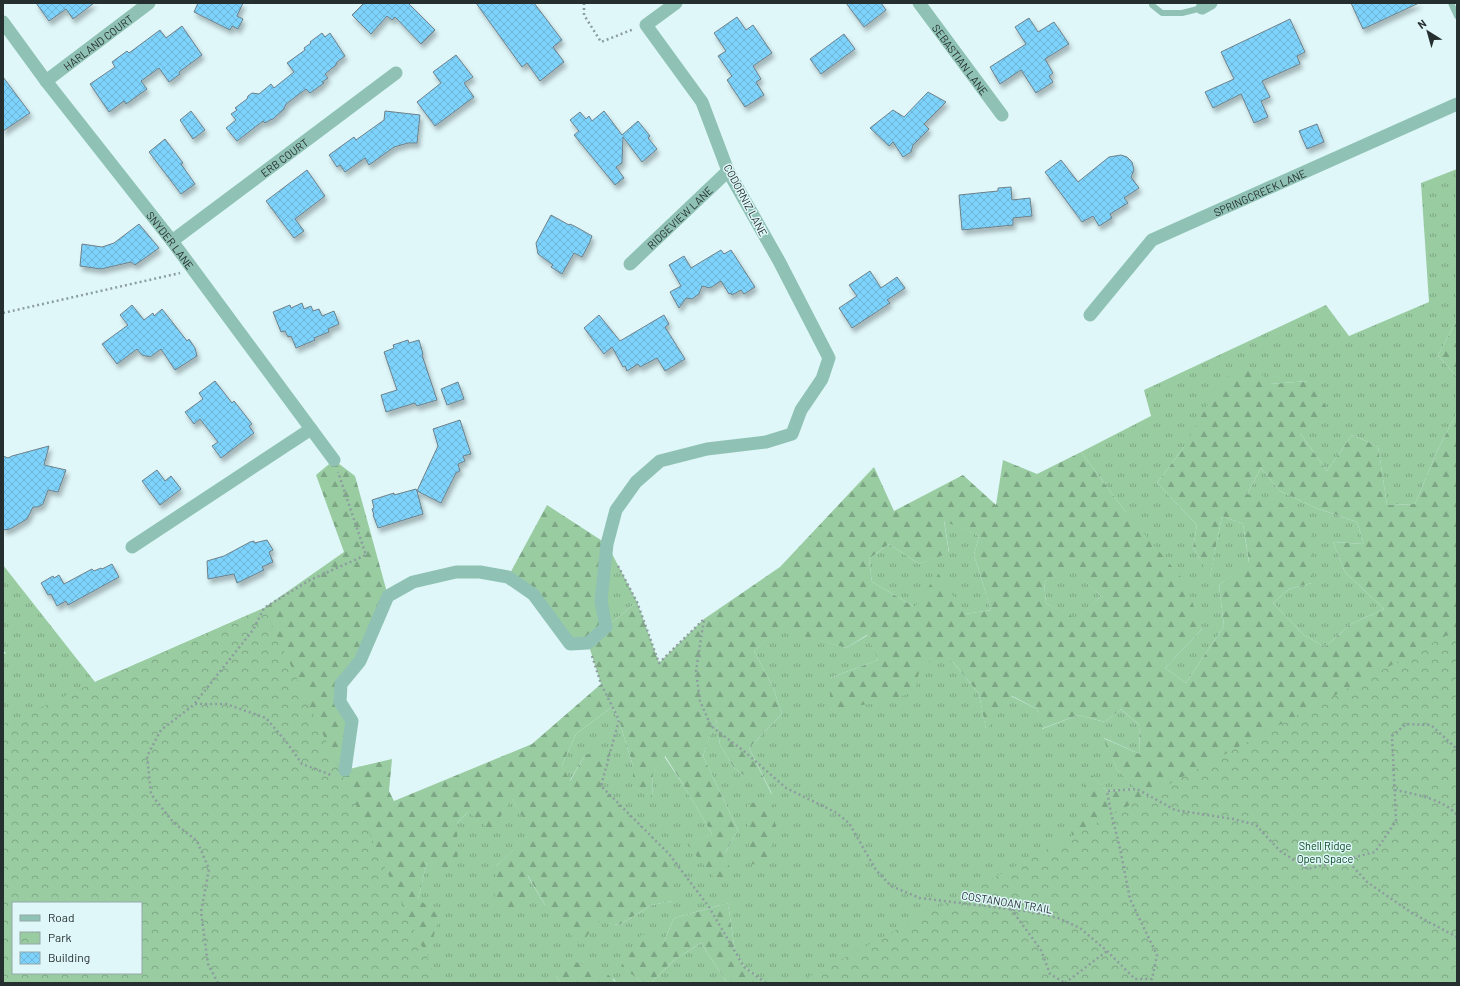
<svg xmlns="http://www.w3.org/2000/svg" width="1460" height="986" font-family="Barlow,sans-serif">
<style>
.grass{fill:url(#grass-tufts)}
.forest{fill:url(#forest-firs);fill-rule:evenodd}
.park{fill:url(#park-crowns);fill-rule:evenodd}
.building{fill:url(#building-cross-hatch);stroke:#6e8089;filter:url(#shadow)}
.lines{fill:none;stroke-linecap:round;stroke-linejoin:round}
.path{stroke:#8c9d9e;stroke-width:2.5;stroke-dasharray:2 3;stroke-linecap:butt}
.service{stroke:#8fc2b4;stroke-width:6}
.minor{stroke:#8fc2b4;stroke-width:13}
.labels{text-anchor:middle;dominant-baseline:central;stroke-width:3;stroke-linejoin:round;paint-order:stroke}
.street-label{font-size:11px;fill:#262f2f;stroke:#dff7f9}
.park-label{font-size:11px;fill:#08471d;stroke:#dff7f9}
</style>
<defs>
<pattern id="grass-tufts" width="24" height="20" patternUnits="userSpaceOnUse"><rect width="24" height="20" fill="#9acca2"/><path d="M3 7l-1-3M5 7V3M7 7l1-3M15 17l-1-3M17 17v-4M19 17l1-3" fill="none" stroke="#7da684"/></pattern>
<pattern id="forest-firs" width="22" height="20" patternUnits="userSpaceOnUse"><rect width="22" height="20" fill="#9acca2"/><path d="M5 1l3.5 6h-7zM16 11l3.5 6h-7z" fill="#7da684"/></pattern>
<pattern id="park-crowns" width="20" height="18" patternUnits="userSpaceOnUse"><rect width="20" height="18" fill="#9acca2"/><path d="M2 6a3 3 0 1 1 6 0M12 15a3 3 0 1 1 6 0" fill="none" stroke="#7da684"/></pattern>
<pattern id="building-cross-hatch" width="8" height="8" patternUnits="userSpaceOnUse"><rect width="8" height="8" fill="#7dd3fb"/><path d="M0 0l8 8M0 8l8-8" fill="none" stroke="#6cb5d7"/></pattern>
<filter id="shadow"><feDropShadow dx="2.5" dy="4.5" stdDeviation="2" flood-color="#0004"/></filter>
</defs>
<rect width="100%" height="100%" fill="#dff7f9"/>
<path class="grass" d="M1457,169V320L1438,355L1457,377V413L1438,449L1415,504L1387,505L1378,446L1352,435L1327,471L1300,433L1309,381L1270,384L1184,447L1157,483L1197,525L1193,547L1210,576L1222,516L1243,524L1249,563L1219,585L1224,626L1186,683L1165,668L1202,629L1125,511L1081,452L1151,416L1144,390L1326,305L1349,336L1429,302L1421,183Z
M1261,468L1280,491L1316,508L1357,522L1364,544L1333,542L1345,572L1384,609L1351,624L1325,647L1304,635L1273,603L1289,589L1312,583L1247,494Z
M944,520L979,536L974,555L991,610L965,614L915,607L872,582L869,559L889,544L919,564L949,552Z
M607,544L637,602L606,627Z
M3,565L95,682L3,758V654L6,653L3,651Z
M1069,566L1101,596L1076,620L1046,603L1044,582Z
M779,628L846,648L868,635L878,660L830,678V709L921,662H953L979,694L986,729L1011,696L1037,709L1042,729L1078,715L1105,722L1121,709L1139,725L1140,754L1104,738L1117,769L1137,789L1107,791L1082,766L1111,813L1126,843L801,983H766L744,967L735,952L728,903L674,918L663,944L622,966L643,983H616L614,979L556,976L561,983H379L418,899L427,862L457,823L468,812L512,799L533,832L496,866L527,875L545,905L598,921L619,925L652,905L672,901L601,786L585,755L569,782L562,765L576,734L612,707L619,720L633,766V786L652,799L653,773L664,756L684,786L712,834L687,845L725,853L738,830L703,756L716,718L720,745L734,768L772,794L749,748L782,714L773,687L754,651Z
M701,943L727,983H651L674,960Z"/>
<path class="forest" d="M1457,320V377L1438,355Z
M1255,367L1270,384L1309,381L1328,409L1300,433L1327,471L1352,435L1378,446L1387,505L1415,504L1438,449L1457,413V983L1126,843L1111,813L1099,847L1076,844L1067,822L1088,809L1082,765L1107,791L1136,789L1117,769L1103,738L1140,754L1139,725L1121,709L1105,722L1078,715L1041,729L1037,709L1012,696L986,730L979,694L953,662H921L915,692L877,703L830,709V678L878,660L867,635L846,648L779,629L754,651L773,687L782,714L749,748L772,795L776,831L766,868L750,863L747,805L772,795L734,768L720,745L716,719L703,756L738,830L725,853L733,877L715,879L687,844L712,834L684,786L665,756L653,773L652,800L633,786V766L619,720L612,707L576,734L562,765L570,781L585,755L612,747L601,786L669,854L672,901L652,905L619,925L598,922L580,945L545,905L528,876L523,911L494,910L496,866L532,832L512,799L491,831L468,812L457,823L458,864L443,874L427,862L418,899L440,915L427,958L141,973L209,869L13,903V973L3,983V758L95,682L264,608L344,552L316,475L334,460L355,476L388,596L341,684L352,721L345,770L392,759L389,791L394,801L532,744L601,684L588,643L570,644L533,594L508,577L547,505L607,544L606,627L637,602L659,663L704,619L780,567L874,467L894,511L963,475L996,505L1003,460L1037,474L1081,452L1125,511L1185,582L1202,629L1165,668L1186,683L1224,626L1219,585L1249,562L1243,524L1222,516L1210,577L1193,547L1197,525L1157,483L1184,447L1222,379ZM1261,468L1280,491L1316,508L1357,522L1364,544L1333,542L1345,572L1384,609L1351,624L1325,647L1304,635L1273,603L1289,589L1312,583L1311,527L1280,502L1247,494ZM944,521L979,536L974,555L991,610L965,614L938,573L915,607L872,582L869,559L889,544L919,564L949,553ZM1069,567L1101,596L1076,619L1046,603L1044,582Z
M728,903L735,952L744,967L766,983H727L701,943L674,960L651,983H643L621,966L642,934L663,944L674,918Z
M571,961C586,965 607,969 616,983H561L556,976Z"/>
<path class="park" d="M264,608L439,983H3V725L95,682ZM13,903H141V973H13Z
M1457,630V983H797Z"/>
<path class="building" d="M36,3H94L73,19L66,9L49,21Z
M198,3H243L237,16L243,19L238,29L232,26L230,30L194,12Z
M364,3H408L435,30L421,44L395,17L392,20L387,16L371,34L352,15Z
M476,3H534L562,40L553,47L564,62L540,81L527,63L522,67Z
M846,3H881L886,10L864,27Z
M1351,3H1419L1363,29Z
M737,17L746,30L753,25L772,53L753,66L761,79L756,82L764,95L745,107L727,80L732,76L718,56L726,51L714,33Z
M1029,18L1038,32L1054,22L1069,44L1045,59L1053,73L1049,76L1053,82L1036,93L1021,70L1000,84L990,67L1026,44L1015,27Z
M1290,19L1305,52L1297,56L1300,64L1262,81L1270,97L1261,101L1268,117L1254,123L1241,94L1213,108L1205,92L1234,79L1221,52Z
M182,26L202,55L179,72L180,74L169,82L159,68L141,81L147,89L126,104L124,101L109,112L90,84L115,67L112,62L127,51L129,53L160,30L166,38Z
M322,33L325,37L330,33L345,56L337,62L336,65L325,74L328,78L322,82L324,83L310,93L306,89L286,104L284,109L273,119L270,120L265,123L263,121L237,141L226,128L236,120L231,114L237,110L235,108L247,99L248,96L252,93L259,94L271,84L274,88L294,72L287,63L305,50L304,48L311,43L310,42Z
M844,34L855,49L821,74L810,59Z
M456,55L473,77L464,83L474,97L435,126L417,102L441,83L433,72Z
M3,77L30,113L3,131Z
M928,92L946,102L924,124L929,129L913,145L911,152L903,157L893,142L889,146L870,128L893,110L904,117Z
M191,111L205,130L193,139L180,120Z
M385,111L420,115L417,143H408L394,147L369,165L365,158L345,172L340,165L337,167L329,155L354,137L356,140L384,120Z
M604,111L622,135L638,121L650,136L648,138L657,149L642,162L623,137L622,163L616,167L624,178L615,185L574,135L579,131L570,120L580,112L586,119L589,116L592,121Z
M1317,124L1324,142L1307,149L1299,131Z
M165,139L183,163L181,164L195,184L181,194L149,152Z
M1121,155L1127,157L1132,162L1134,170L1131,177L1139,188L1124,198L1128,203L1110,214L1112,218L1099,226L1093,216L1082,222L1045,172L1061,160L1078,182L1109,157Z
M307,170L325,196L295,219L304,231L294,238L266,201Z
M1011,187L1012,200L1030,198L1032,216L1013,218V225L962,230L959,195L998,191V188Z
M551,215L569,225L570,224L578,228L592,236L589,244L582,257L574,253L562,274L551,267L553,265L538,254L536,243Z
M139,224L159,248L135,265L131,262L101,269L80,266L82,244L102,247L114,243Z
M721,250L724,254L731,250L755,287L744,294L741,290L732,295L731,293L729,294L721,281L710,288L702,286L699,294L692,299L686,298L679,308L670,292L681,286L669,265L684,256L691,268Z
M870,271L881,288L897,277L905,288L887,300L890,303L852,328L839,308L857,296L849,285Z
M302,303L304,309L311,306L313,311L319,309L322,316L334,311L339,324L328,329L329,332L314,338L315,340L296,348L291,336L288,337L285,331L281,332L273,312L290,305L291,308Z
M132,305L144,320L153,313L154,316L162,309L187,341L189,339L195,348L197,356L175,370L161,349L150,357L142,355L137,349L117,364L102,344L128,325L120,315Z
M599,315L620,341L664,315L669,324L665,327L685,359L665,371L657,358L640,367L638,364L627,371L625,366L623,367L612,347L604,354L584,328Z
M408,340L409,343L419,340L423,354L422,355L437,400L417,406L415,403L386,412L381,395L397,390L384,352L394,348L393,345Z
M215,381L232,403L234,401L252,424L249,426L254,433L221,458L212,446L218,442L200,419L194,424L185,412L203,399L199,393Z
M458,382L464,399L447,405L441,389Z
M460,420L471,454L463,456L465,461L458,464L460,471L456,473L441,503L417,491L423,514L378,528L373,515H374L372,509L374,508L372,500L394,493V495L416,489L417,491L438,446L433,429Z
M49,446L44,465L66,470L58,492L48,490L43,504L38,507H33L27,519L10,529L3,530V456L8,458L12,456Z
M157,470L165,481L171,476L181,489L160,505L142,481Z
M267,540L273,550L269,552L273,562L262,567L264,570L237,583L234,574L208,579L207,561L224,556L250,542L254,541V543Z
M112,564L119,577L68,605L66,601L57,606L51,594L48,595L41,583L53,576L54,578L59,575L64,584L92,569L94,571L101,568L102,569Z"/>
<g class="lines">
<path class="path" d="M584,3V15L601,42L634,29
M3,313L180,273
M618,566L637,602L659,663L704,619L696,671L700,701L711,726L745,752L786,788L835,812L849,823L876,870L891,886L920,898L1033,912L1058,918L1080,928L1107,951L1135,979H1152L1157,955L1130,899L1119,844L1111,813L1107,791L1137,789L1175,810L1233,819L1256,825L1280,851L1308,869L1375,852L1396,821L1392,736L1406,724L1431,725L1457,749
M592,656L601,684L619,720L601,786L669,854L709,907L744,967L766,983
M195,703L253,630L264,608L310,580L366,555L338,472
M1395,790C1415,794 1443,799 1457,815
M1346,859L1367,882L1412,913L1457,937
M1011,909L1041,950L1050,974L1065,983
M218,983L208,964L201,912L209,869L197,841L173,822L151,794L147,756L161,730L195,704H226L266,718L288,744L302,764L331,775L333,774
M1065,983L1107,951"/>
<path class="service" d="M1152,3V5L1162,13H1182L1202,8
M1451,3L1457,16"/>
<g class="minor">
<path id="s1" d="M919,3L1002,115"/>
<path d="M1202,8L1211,3"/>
<path id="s2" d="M3,22L46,81L172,241L334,460"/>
<path id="s3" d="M46,81L149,3"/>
<path id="s4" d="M172,241L396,73"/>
<path id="s5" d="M630,264L728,171"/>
<path id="s6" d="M1090,315L1152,240L1457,104"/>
<path d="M132,547L311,429"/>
<path d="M345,770L352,721L340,702L341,684L360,661L388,596L413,582L456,572H480L508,577L533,594L570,644L588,643L606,627L601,601L607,544L616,510L636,482L660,461L707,449L766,442L792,434L801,410L822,379L829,358L779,261L728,171L702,102L646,25L676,3"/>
</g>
</g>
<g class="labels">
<g class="street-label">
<text stroke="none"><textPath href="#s3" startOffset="65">HARLAND COURT</textPath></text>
<text stroke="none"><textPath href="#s1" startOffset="70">SEBASTIAN LANE</textPath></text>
<text stroke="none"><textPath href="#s4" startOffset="140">ERB COURT</textPath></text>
<text stroke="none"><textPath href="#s6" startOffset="215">SPRINGCREEK LANE</textPath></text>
<text transform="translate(746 200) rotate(62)">CODORNIZ LANE</text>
<text stroke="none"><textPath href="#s5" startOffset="68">RIDGEVIEW LANE</textPath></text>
<text stroke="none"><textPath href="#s2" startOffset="275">SNYDER LANE</textPath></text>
<text transform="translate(1007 902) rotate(9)">COSTANOAN TRAIL</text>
</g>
<g class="park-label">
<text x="1325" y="845">Shell Ridge<tspan x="1325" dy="13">Open Space</tspan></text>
</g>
</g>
<rect width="1460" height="986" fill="none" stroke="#262f2f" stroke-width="8"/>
<rect x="12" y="902" width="130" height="72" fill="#dff7f9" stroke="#95a7a8"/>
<rect x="20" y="915" width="20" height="6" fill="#8fc2b4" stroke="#95a7a8"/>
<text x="48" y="922" font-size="12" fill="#262f2f">Road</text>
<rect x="20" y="932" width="20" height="12" fill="url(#park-crowns)" stroke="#95a7a8"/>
<text x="48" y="942" font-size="12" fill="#262f2f">Park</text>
<rect x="20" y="952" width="20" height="12" fill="url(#building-cross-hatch)" stroke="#95a7a8"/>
<text x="48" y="962" font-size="12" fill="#262f2f">Building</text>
<g transform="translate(1428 32) rotate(323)" stroke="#dff7f9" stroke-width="3" paint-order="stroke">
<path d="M0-3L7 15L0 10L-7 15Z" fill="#262f2f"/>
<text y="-6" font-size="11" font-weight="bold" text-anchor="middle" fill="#262f2f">N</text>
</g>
</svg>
